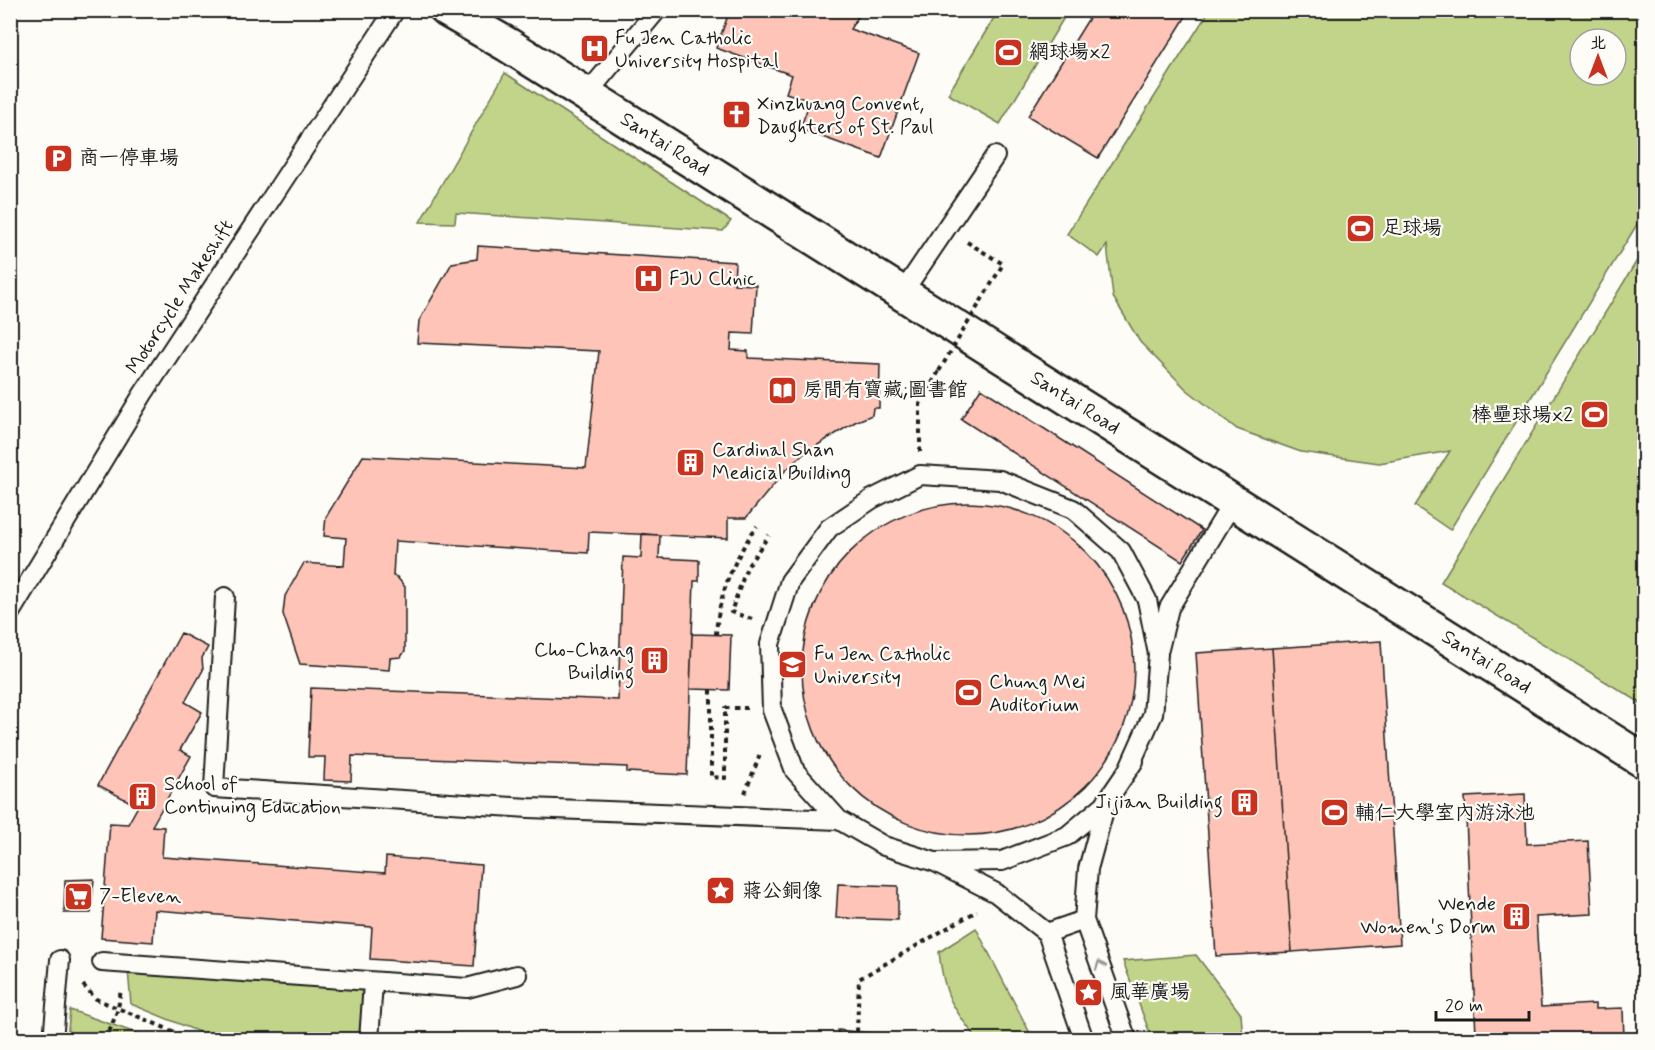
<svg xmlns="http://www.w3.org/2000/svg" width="1655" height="1050" font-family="Mynerve,'LXGW WenKai TC',sans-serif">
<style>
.green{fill:#c1d489;stroke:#6e7852;stroke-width:1.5;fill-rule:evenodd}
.building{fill:#fec4b7;stroke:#1c1c1c;stroke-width:1.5}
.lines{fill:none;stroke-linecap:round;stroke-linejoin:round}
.lane-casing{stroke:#1c1c1c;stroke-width:22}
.secondary-casing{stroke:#1c1c1c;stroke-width:38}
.path{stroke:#1c1c1c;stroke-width:4;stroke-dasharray:4.5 4.5;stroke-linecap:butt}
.lane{stroke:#fdfcf7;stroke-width:18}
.secondary{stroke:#fdfcf7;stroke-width:33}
.path-bridge{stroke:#1c1c1c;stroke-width:4;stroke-dasharray:4.5 4.5;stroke-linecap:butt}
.oneway{stroke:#989794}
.labels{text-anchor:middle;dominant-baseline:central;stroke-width:4.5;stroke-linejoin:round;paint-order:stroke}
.poi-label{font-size:20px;fill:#1c1c1c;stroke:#fdfcf7;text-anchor:start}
.street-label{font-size:20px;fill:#1c1c1c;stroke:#fdfcf7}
</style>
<rect width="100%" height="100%" fill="#fdfcf7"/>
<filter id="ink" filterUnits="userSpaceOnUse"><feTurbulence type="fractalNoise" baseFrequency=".0167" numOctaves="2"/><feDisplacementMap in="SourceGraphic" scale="12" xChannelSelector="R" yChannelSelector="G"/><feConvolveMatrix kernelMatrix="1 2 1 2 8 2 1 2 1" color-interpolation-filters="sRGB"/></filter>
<g filter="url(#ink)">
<path class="green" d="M998,11H1068L1000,124L948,94Z
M1209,11H1644V213L1450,530L1415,506L1450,451L1379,463L1301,452L1237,429L1186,389L1140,342L1113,297L1107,245L1099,257L1067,234ZM1580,39H1616V75H1580Z
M505,73L731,221L723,231L456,213L455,223L420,222Z
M1644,249V705L1441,582Z
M976,928L1033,1039H977C951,1006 944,995 939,952Z
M1196,955L1241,1014L1243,1039H1152L1123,961Z
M128,970L365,990L363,1039H216L131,1004Z
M70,1010L153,1039H67Z"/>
<path class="building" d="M730,10H862L850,29L919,53L881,158L800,129L810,101L786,93L792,75L716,48Z
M1094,10H1190L1098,158L1028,116Z
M478,246L735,262L734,284L756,285L753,334L732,333L731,350L748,351V358L880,364L879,408H873L872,415L855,422L806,452L785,471L746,518H728V538L589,532L588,553L395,541L393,576L397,577L405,587V651L401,657L390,658L389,670L300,664L283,614L285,596L304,563L344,566L346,538L324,536L326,517L363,456L586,468L599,351L417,343L419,321L452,263L477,259Z
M981,388L1202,530L1182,561L961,419Z
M802 669a166 166 0 1 1 332 0a166 166 0 1 1-332 0Z
M642,534L660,535L659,558L699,560V581H694L687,775L627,772V767L352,756L351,781L324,780L325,757H308L311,688L618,700L623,557L641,558Z
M181,633L208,647L202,658L203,670L185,702L202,712L180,750L191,756L152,826L164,827L162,857L385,873L386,857L481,865L474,966L370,959L372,927L155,910L153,942L101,938L110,823L128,824L138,806L98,785Z
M692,634L731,635L729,690L690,689Z
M1381,641L1400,944L1292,952L1272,648Z
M1272,648L1292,952L1216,956L1196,653Z
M1525,794L1527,844L1588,841L1592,914L1536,917L1541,1007L1595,1004V1009L1623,1008L1624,1040H1384L1476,1035L1465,797Z
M94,879L91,913H64L65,880Z
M838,884L898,886V920L836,918Z
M838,1030L857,1032L941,1038L837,1040Z"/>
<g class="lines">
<defs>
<path id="lane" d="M586,95L657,10
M903,292L995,156
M225,597L214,788L529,808L839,820
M10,613L143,394L395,10
M1159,649L1169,608L1233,502
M1134,761L1104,805L1067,836L1002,861L935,862L884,846L839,820L795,771L772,710L770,644L790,581L829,528L872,499L920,475L1000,480L1073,509L1121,551L1147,600L1158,654L1153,714
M1128,770L1153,714L1154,704
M1106,803L1088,869L1084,920L1127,1040
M937,863L996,893L1047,933L1084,1040
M1047,933L1084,920
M102,962L467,988L517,975
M53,1040L60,960
M369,1040L373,983"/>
<g id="secondary">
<path id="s1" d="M447,10L508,45L1644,761"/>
</g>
</defs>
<use href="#lane" class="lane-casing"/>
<use href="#secondary" class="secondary-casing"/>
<path class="path" d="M967,242L1003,264L987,291
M920,452V404L939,371
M752,619L731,612L747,567L769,535
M716,635C718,596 734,558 757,526
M711,690V777L725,778V708H747
M745,793L761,752
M83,985L96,999L194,1040
M857,1032L859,979L977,911
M106,1040L118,1009L121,989
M171,1040V1030"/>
<use href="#lane" class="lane"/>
<use href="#secondary" class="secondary"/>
<path class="path-bridge" d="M939,371L987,291"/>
</g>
<defs><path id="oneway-chevron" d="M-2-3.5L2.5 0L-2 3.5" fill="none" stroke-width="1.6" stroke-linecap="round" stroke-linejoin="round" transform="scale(1.5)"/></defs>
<use class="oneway" href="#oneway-chevron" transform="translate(1100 965) rotate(-110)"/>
</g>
<defs>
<symbol id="hospital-square" viewBox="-11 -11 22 22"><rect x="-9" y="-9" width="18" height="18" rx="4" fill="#c8321e" stroke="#fdfcf7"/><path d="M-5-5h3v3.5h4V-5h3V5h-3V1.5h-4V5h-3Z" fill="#fff"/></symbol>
<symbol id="stadium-square" viewBox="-11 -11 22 22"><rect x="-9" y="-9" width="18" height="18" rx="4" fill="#c8321e" stroke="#fdfcf7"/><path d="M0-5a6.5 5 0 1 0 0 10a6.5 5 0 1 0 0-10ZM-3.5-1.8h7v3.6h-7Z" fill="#fff"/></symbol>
<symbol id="church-square" viewBox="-11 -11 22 22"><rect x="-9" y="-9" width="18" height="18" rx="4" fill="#c8321e" stroke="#fdfcf7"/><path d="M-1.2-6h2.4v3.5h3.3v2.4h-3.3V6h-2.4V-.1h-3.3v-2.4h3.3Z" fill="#fff"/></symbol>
<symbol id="parking-square" viewBox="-11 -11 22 22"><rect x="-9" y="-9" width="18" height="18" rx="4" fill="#c8321e" stroke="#fdfcf7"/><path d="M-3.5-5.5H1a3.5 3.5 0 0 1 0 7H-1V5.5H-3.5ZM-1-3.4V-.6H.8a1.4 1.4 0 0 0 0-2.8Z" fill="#fff"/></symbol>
<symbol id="library-square" viewBox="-11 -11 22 22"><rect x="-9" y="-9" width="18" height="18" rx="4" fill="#c8321e" stroke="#fdfcf7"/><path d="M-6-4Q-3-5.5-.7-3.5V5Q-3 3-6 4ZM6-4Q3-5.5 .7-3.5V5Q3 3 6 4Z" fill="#fff"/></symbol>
<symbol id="building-square" viewBox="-11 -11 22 22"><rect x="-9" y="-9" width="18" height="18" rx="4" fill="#c8321e" stroke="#fdfcf7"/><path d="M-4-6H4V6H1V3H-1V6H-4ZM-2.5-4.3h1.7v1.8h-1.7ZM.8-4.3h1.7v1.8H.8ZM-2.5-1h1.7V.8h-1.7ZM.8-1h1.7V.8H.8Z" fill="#fff"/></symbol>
<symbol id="university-square" viewBox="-11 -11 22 22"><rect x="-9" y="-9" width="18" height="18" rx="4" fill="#c8321e" stroke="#fdfcf7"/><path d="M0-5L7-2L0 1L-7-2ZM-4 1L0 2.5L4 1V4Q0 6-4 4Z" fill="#fff"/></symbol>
<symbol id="sight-square" viewBox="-11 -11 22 22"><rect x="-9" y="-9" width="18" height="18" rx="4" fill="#c8321e" stroke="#fdfcf7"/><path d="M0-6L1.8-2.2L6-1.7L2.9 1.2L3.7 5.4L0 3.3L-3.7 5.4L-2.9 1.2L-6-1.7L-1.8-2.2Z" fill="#fff"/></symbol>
<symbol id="supermarket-square" viewBox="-11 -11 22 22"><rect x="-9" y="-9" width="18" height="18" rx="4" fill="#c8321e" stroke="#fdfcf7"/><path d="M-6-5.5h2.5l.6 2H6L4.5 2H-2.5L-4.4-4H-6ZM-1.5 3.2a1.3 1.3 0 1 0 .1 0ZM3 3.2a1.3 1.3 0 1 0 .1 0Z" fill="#fff"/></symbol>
</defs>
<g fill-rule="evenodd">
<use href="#hospital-square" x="578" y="32" width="33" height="33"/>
<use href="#stadium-square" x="992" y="36" width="33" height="33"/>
<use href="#church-square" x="720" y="98" width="33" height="33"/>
<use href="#parking-square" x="42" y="142" width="33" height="33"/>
<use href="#stadium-square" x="1344" y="212" width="33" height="33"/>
<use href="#hospital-square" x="632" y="262" width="33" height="33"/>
<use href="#library-square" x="766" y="374" width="33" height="33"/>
<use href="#stadium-square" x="1578" y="398" width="33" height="33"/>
<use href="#building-square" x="674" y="446" width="33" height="33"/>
<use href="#building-square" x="638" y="644" width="33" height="33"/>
<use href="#university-square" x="776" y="648" width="33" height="33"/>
<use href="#stadium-square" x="952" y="676" width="33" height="33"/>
<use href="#building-square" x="126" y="780" width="33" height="33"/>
<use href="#building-square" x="1228" y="786" width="33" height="33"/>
<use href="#stadium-square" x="1318" y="796" width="33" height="33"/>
<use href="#sight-square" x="704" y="874" width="33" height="33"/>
<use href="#supermarket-square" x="62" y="880" width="33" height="33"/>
<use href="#building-square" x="1500" y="900" width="33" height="33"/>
<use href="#sight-square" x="1072" y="976" width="33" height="33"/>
</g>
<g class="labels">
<g class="poi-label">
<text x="615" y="38">Fu Jen Catholic<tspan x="615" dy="23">University Hospital</tspan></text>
<text x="1029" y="52">網球場x2</text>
<text x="757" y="104">Xinzhuang Convent,<tspan x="757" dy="23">Daughters of St. Paul</tspan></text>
<text x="79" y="158">商一停車場</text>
<text x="1382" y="228">足球場</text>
<text x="669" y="279">FJU Clinic</text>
<text x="803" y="390">房間有寶藏;圖書館</text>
<text x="1573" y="415" text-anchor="end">棒壘球場x2</text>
<text x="712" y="450">Cardinal Shan<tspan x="712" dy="23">Medicial Building</tspan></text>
<text x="634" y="650" text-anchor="end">Cho-Chang<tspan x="634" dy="23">Building</tspan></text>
<text x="814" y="654">Fu Jen Catholic<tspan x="814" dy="23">University</tspan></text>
<text x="989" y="682">Chung Mei<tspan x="989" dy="23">Auditorium</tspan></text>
<text x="164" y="784">School of<tspan x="164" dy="23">Continuing Education</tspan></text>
<text x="1223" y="802" text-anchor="end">Jijian Building</text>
<text x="1355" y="813">輔仁大學室內游泳池</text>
<text x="742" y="891">蔣公銅像</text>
<text x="99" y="896">7-Eleven</text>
<text x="1496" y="904" text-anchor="end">Wende<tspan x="1496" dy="23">Women's Dorm</tspan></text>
<text x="1110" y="992">風華廣場</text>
</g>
<g class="street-label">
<text stroke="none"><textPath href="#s1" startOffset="256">Santai Road</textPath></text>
<text transform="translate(180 297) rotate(-57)">Motorcycle Makeshift</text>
<text stroke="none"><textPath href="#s1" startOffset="741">Santai Road</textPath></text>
<text stroke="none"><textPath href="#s1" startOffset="1227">Santai Road</textPath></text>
</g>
</g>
<rect width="1655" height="1050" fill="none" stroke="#fdfcf7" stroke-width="36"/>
<rect x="18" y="18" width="1619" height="1014" fill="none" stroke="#1c1c1c" stroke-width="2" filter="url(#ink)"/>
<g transform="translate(1598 57)"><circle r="28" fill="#fdfcf7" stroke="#a3a29f" stroke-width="1.5"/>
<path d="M0-4.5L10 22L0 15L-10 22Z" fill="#c8321e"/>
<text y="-9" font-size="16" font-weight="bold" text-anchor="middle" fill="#1c1c1c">北</text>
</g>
<path d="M1436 1011v9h93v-9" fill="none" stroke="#1c1c1c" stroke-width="3"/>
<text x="1445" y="1011" font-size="18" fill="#1c1c1c" stroke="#fdfcf7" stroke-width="4.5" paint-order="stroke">20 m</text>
</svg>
